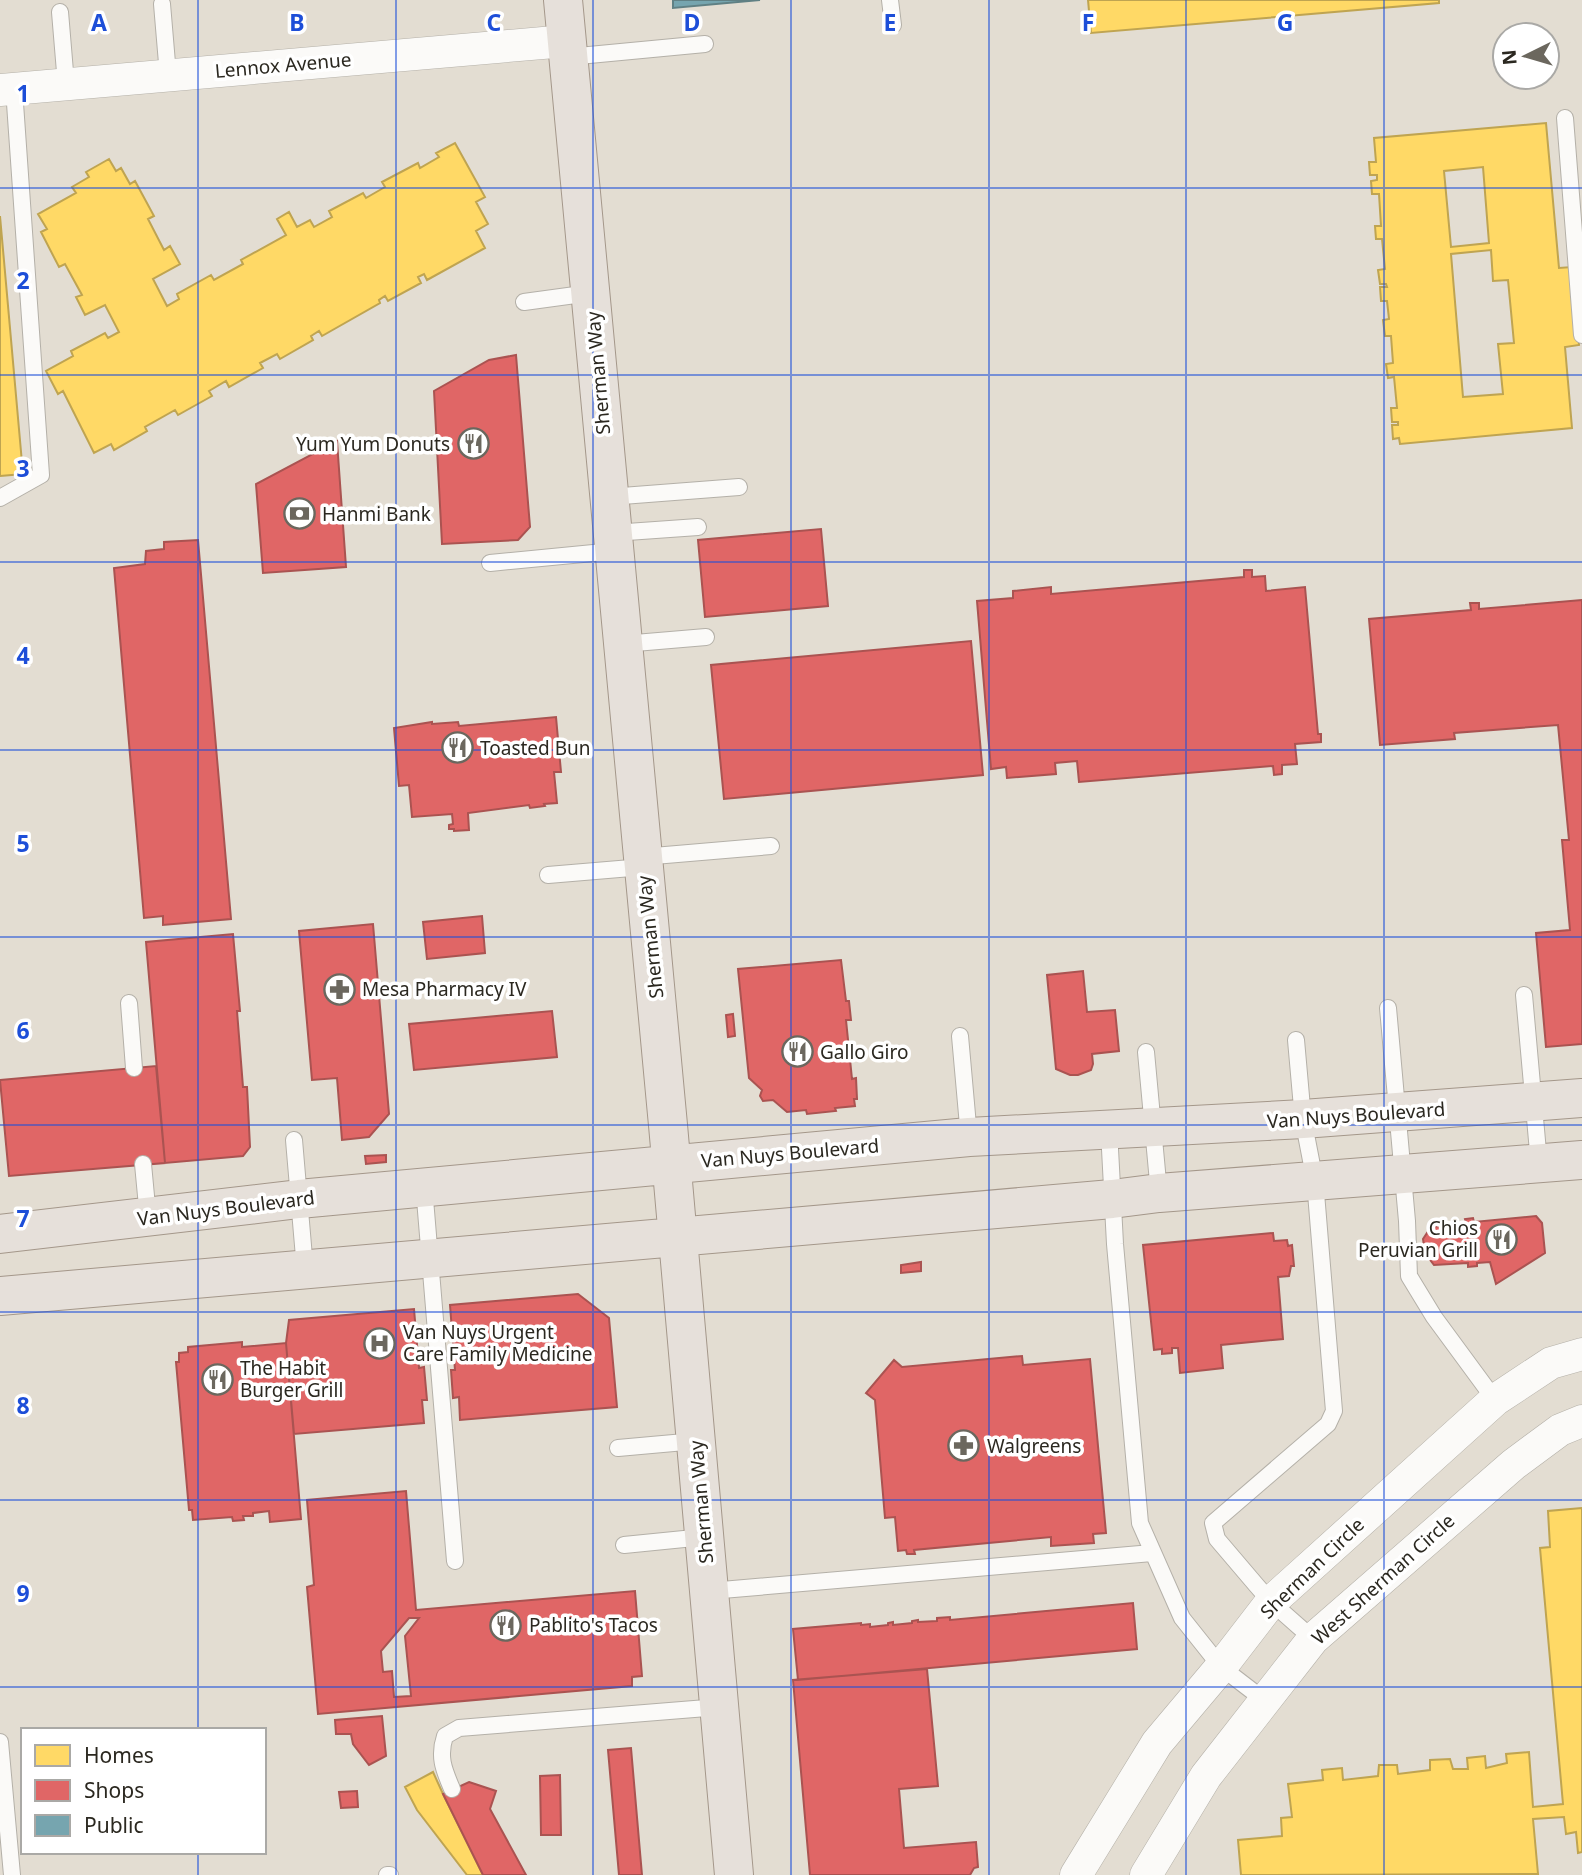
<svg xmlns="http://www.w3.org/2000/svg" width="1582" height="1875" font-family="'Noto Sans',sans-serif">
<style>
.homes{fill:#ffd966;stroke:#bfa451;stroke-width:2;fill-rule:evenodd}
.shops{fill:#e06666;stroke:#aa5351;stroke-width:2;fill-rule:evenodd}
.public{fill:#76a5af;stroke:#608084;stroke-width:2}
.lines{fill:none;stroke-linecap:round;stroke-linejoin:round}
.service-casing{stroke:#b4b0a8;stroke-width:18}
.minor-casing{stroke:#b4b0a8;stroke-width:33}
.primary-casing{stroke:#a4978a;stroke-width:40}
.service{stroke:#fbfaf8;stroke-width:16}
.minor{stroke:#fbfaf8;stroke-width:32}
.primary{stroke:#e6e0da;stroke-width:38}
.grid{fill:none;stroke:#1d4ed8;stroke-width:2;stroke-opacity:0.55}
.labels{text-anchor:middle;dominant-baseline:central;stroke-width:7;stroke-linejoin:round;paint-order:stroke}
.street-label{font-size:19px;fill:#2b2820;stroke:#fff}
.poi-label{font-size:19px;fill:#2b2820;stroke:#fff;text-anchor:start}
.grid-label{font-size:23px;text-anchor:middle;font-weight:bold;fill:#1d4ed8;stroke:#fff;stroke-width:7;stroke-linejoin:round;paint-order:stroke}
</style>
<rect width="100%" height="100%" fill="#e3ddd2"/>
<path class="homes" d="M1088,0H1439V3L1091,33Z
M1546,123L1559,268L1572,267L1579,345L1565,347L1572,428L1400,444L1399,438L1393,439L1392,425H1398V422H1392L1391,408H1397L1394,377L1388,378L1386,364L1393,363L1391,336H1385L1383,320L1389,319L1387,301H1381L1380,287H1387L1386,284H1380L1378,270L1385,269L1382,239H1376L1375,226H1381L1379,194H1372L1371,181L1377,180V175H1370L1369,162H1376L1374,138ZM1483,167L1489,243L1451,247L1444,171ZM1491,250L1493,281L1508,280L1514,343L1498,344L1503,394L1463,397L1451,254Z
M455,143L485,197L476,202L488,224L476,231L485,248L427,280L424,274L418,277L421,283L388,301L385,296L379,300L380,303L322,336L319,331L311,336L313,340L280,359L277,354L260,363L263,368L229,387L226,381L209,391L212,396L178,415L175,410L145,427L147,431L114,450L111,444L94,453L63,391L58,394L46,371L73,356L71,351L105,333L108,338L119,332L105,305L85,315L76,297L82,295L65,264L59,267L41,232L47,229L38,214L76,193L72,187L89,177L86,172L109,159L116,171L121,168L130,184L135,181L154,216L148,219L164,250L170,246L180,264L153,279L167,306L179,299L177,294L211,275L214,280L243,264L241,260L286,235L277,219L289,212L297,227L310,220L314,227L332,217L329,211L363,193L366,198L385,187L382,182L418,163L420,168L439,157L436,153Z
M0,216L23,474L0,476Z
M1582,1508V1852L1578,1853L1576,1832L1566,1834L1564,1817L1533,1819L1538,1874L1241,1875L1238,1840L1282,1836L1281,1818L1292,1817L1288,1784L1323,1780L1322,1770L1342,1768L1343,1780L1378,1776L1379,1765H1397L1398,1774L1430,1770V1760L1450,1759L1453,1769H1468L1467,1758L1485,1756L1486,1768L1507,1763L1506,1754L1529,1752L1533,1807L1563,1804L1540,1548L1550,1547L1548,1511Z
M433,1772L443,1794L483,1875H467L417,1810L405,1787Z"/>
<path class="shops" d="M516,355L530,527L518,540L442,544L434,391L489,360Z
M337,441L346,567L263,573L256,484Z
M821,529L828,606L705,617L698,540Z
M198,540L231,919L163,925V916L144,918L114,568L145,564L146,551L164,549V542Z
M1244,570H1252V577L1265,576L1266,591L1305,587L1318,734H1321V742L1295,744L1297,764L1282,765V774L1274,775L1273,766L1079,782L1077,761L1055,763L1056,774L1007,778L1006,767L991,769L977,601L1013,598V591L1051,587V594L1244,577Z
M1582,600V1044L1546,1047L1536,933L1570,930L1562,840H1569L1558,725L1454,733L1455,739L1380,745L1369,619L1471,610L1470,603H1479V609Z
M971,641L983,775L724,799L711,665Z
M556,717L561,772H554L557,803L544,804L545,806L530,808L529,805L468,813L469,830L454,831V829H449V825L453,824L452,814L412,817L409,785L399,786L394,728L432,722V724L458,722L459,726Z
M482,916L485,953L427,959L423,922Z
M373,924L389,1114L369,1137L342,1140L337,1078L312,1080L299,931Z
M233,934L240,1011H237L243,1087H247L250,1147L243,1156L165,1163L146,942Z
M841,960L846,1001H849L851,1020H846L852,1079L856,1078L857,1099H854L855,1106L835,1108L836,1111L807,1114L806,1110L787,1112L773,1100L763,1101L760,1096L762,1090L749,1078L738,969Z
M1083,971L1087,1012L1115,1010L1119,1051L1092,1054L1093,1064L1091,1070L1078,1075H1070L1056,1069L1047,975Z
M552,1011L557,1057L414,1070L409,1024Z
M733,1014L735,1036L728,1037L726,1015Z
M156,1066L165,1163L9,1176L0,1080Z
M386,1155V1162L366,1164L365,1156Z
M1536,1216L1542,1223L1545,1253L1496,1284L1490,1262L1477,1263V1266L1468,1267V1263L1434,1265L1425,1253L1423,1239L1431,1227L1466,1223L1465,1219L1473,1218L1474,1222Z
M1273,1233L1274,1241L1287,1240L1288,1246L1292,1245L1294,1266H1291L1289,1276L1278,1277L1283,1339L1221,1345L1223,1368L1180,1373L1178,1348H1172V1353L1162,1354V1349L1154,1350L1143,1245Z
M921,1262V1271L901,1273V1265Z
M578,1294L609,1318L617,1407L460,1420L459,1397L453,1398L451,1370H455L450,1305Z
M414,1309L419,1368L424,1367L427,1400H422L424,1423L294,1434L286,1343L289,1320Z
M242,1342V1347L286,1343L301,1519L270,1522L269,1511L253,1513V1516H243L244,1520L233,1521L232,1517L193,1520L192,1510H189L176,1362H179V1353L188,1352V1347Z
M1022,1356L1023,1365L1090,1359L1106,1533L1093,1534L1094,1543L1051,1546V1537L914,1550L915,1554H907L906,1550L898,1551L895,1517L885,1518L875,1400L866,1393L894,1360L902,1367Z
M406,1491L416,1610L635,1591L642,1676L632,1677V1686L318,1714L307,1587L314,1585L307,1500ZM409,1618H419L405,1636L411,1696L394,1697L392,1671L383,1672L381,1651Z
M1133,1603L1137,1649L798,1680L793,1629L861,1623V1625L870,1624V1627L888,1625V1623L893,1622V1625L912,1623V1621L918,1620V1622L937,1621V1618L950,1617V1620Z
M927,1669L938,1786L899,1789L904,1848L976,1842L978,1867L974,1868L970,1875H810L793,1680Z
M382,1716L386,1756L369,1765L353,1744L351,1734H336L335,1720Z
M631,1748L642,1875H619L608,1750Z
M560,1775L561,1835H541L540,1776Z
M469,1782L496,1791L490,1809L526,1875H483L443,1794Z
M357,1791L358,1807L341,1808L339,1792Z"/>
<path class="public" d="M673,0H760L673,8Z"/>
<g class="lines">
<defs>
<path id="service" d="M890,0L893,25
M162,4L168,75
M60,12L66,84
M568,57L705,44
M1565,118L1582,335
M524,302L590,293
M609,497L739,487
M0,498L41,475L14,89
M613,533L698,527
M490,563L614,551
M623,644L706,637
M642,857L771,846
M548,875L643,867
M1524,995L1539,1163
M129,1003L134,1068
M1388,1008L1407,1221L1409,1276L1434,1317L1495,1400
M960,1036L969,1137
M1296,1040L1303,1119L1315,1181L1334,1411L1328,1424L1213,1523L1217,1539L1257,1586L1271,1602L1313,1639
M1146,1052L1159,1193
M1109,1130L1115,1244L1140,1523L1182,1618L1221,1667L1264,1700
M294,1140L305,1269
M143,1164L148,1217
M424,1187L455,1561
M618,1448L696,1441
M624,1545L704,1537
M710,1591L1152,1553
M0,1742L12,1875
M452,1789C444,1770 438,1757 445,1736L459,1728L719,1707
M387,1875H390"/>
<path id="minor" d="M0,90L566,41
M1076,1875L1157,1743L1221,1667L1271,1602L1495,1400L1551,1363L1582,1354
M1146,1875L1206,1776L1313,1639L1514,1464L1560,1430L1582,1421"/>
<path id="primary" d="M563,0L668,1125L734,1875
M0,1234L299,1199L969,1137L1303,1119L1582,1098
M0,1296L1112,1199L1159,1193L1582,1160"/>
</defs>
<use href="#service" class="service-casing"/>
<use href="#minor" class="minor-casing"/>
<use href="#primary" class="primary-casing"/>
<use href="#service" class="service"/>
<use href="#minor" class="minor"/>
<use href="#primary" class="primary"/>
</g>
<path class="grid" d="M198,0V1730M396,0V1875M593,0V1875M791,0V1875M989,0V1875M1186,0V1875M1384,0V1875M0,188H1582M0,375H1582M0,562H1582M0,750H1582M0,937H1582M0,1125H1582M0,1312H1582M0,1500H1582M0,1687H1582M198,1852V1875"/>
<defs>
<symbol id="restaurant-ring" viewBox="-11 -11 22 22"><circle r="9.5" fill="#fff" stroke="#6b675e" stroke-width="1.5"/><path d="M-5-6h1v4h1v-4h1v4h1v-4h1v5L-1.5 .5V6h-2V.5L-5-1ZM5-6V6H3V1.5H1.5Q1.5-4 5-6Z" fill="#6b675e"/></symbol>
<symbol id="bank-ring" viewBox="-11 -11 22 22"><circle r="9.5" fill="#fff" stroke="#6b675e" stroke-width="1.5"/><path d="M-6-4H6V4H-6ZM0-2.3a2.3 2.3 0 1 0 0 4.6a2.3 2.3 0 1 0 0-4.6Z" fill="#6b675e"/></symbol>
<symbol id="pharmacy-ring" viewBox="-11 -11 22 22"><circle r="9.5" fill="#fff" stroke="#6b675e" stroke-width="1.5"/><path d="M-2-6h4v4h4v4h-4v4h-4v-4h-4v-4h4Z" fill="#6b675e"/></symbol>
<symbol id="hospital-ring" viewBox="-11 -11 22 22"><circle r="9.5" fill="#fff" stroke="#6b675e" stroke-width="1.5"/><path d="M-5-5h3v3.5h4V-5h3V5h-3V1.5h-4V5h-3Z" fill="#6b675e"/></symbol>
</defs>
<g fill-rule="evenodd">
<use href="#restaurant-ring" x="456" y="426" width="35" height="35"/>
<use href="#bank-ring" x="282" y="496" width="35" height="35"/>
<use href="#restaurant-ring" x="440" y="730" width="35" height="35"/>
<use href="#pharmacy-ring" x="322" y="972" width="35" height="35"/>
<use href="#restaurant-ring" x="780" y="1034" width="35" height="35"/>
<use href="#restaurant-ring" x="1484" y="1222" width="35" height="35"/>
<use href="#hospital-ring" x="362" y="1326" width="35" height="35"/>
<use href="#restaurant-ring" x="200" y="1362" width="35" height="35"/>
<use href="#pharmacy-ring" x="946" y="1428" width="35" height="35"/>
<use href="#restaurant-ring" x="488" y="1608" width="35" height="35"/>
</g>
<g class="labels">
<g class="street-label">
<text transform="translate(283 65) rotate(-5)">Lennox Avenue</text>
<text transform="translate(598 373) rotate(-95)">Sherman Way</text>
<text transform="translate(650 937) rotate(-96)">Sherman Way</text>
<text transform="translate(1356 1115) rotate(-4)">Van Nuys Boulevard</text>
<text transform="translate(790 1153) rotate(-5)">Van Nuys Boulevard</text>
<text transform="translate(226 1208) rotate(-7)">Van Nuys Boulevard</text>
<text transform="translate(701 1502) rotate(-95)">Sherman Way</text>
<text transform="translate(1312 1568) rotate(-44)">Sherman Circle</text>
<text transform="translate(1383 1579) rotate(-42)">West Sherman Circle</text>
</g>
<g class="poi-label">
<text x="450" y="444" text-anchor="end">Yum Yum Donuts</text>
<text x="322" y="514">Hanmi Bank</text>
<text x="480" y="748">Toasted Bun</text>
<text x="362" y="989">Mesa Pharmacy IV</text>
<text x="820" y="1052">Gallo Giro</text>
<text x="1478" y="1228" text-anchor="end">Chios<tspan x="1478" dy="22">Peruvian Grill</tspan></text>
<text x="403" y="1332">Van Nuys Urgent<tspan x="403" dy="22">Care Family Medicine</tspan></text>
<text x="240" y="1368">The Habit<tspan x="240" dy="22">Burger Grill</tspan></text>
<text x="987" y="1446">Walgreens</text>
<text x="529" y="1625">Pablito's Tacos</text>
</g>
</g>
<g class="grid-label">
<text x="99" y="31">A</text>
<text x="297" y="31">B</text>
<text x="494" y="31">C</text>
<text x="692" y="31">D</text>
<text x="890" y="31">E</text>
<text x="1088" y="31">F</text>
<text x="1285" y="31">G</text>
<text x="23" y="102">1</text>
<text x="23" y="289">2</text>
<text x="23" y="477">3</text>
<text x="23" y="664">4</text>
<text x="23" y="852">5</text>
<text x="23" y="1039">6</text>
<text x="23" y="1227">7</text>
<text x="23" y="1414">8</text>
<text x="23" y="1602">9</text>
</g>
<rect x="21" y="1728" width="245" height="126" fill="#ffffff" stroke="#aaa9a6" stroke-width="2"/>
<rect x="35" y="1745" width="35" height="21" fill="#ffd966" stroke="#aaa9a6" stroke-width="2"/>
<text x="84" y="1763" font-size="21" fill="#2b2820">Homes</text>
<rect x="35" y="1780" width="35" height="21" fill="#e06666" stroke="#aaa9a6" stroke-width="2"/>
<text x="84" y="1798" font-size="21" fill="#2b2820">Shops</text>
<rect x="35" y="1815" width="35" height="21" fill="#76a5af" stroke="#aaa9a6" stroke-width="2"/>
<text x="84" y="1833" font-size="21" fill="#2b2820">Public</text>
<g transform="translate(1526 56) rotate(265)"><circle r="33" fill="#ffffff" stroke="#aaa9a6" stroke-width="2"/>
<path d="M0-5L12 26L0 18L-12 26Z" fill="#6b675e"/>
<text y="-10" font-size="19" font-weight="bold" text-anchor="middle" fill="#2b2820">N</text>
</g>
</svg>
